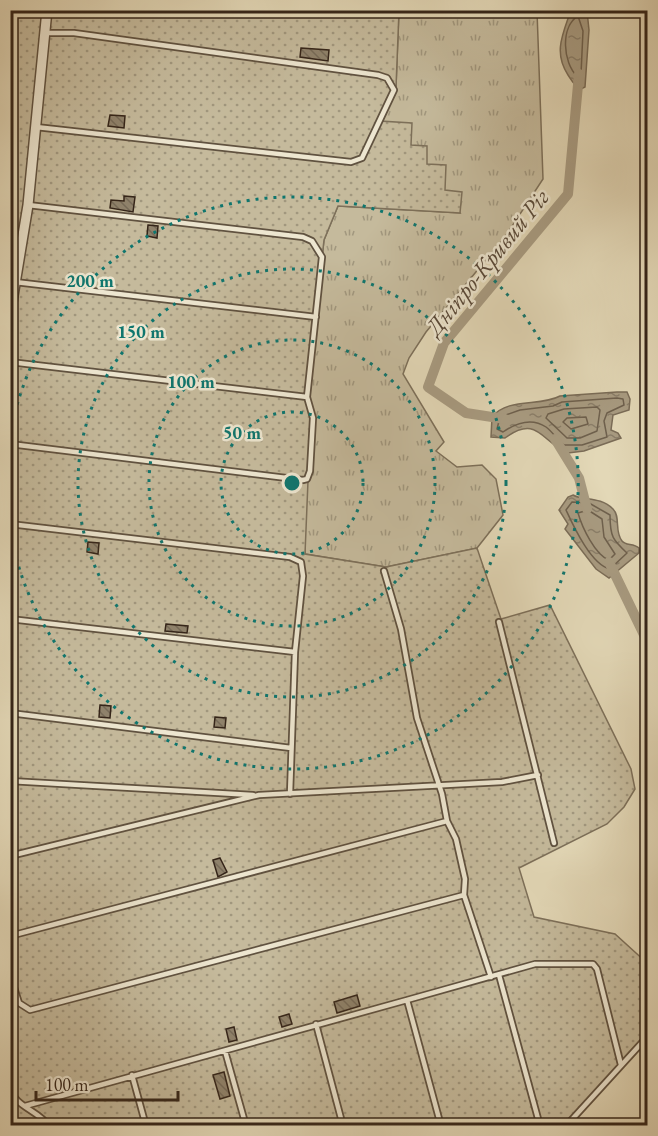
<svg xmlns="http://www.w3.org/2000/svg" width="658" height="1136" font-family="'EB Garamond',serif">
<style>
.grass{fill:url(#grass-tufts);stroke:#7d705a;stroke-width:1.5}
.park{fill:url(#park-dots);stroke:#7d705a;stroke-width:1.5}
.water{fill:url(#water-ripples);stroke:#7a6c57;stroke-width:1.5}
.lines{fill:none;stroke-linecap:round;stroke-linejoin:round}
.shore{stroke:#6e604d;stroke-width:1.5}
.canal{stroke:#a89b81;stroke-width:10}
.building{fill:url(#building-back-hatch);stroke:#352519;stroke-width:1.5}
.service-casing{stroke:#605240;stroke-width:8}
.minor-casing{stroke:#605240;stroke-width:12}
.service{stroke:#ede6d0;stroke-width:4.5}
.minor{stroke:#ede6d0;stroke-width:9}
.ring{fill:none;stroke:#0f766e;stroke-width:3;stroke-dasharray:3 6}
.labels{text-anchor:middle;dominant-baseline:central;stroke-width:5;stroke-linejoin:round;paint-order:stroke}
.water-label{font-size:24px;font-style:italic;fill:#584838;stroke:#ede6d0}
.centre{fill:#0f766e;stroke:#ede6d0;stroke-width:3}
.ring-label{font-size:18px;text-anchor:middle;font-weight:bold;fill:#0f766e;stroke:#ede6d0;stroke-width:5;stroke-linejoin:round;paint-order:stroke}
</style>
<defs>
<pattern id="grass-tufts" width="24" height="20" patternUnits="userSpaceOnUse" patternTransform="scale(1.5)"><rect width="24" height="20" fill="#c5ba9c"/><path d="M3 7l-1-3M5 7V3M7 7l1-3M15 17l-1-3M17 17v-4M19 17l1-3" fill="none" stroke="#a1977e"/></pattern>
<pattern id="park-dots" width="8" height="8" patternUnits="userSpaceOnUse" patternTransform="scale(1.5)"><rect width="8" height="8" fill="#c5ba9c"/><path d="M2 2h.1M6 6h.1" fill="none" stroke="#a1977e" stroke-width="1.8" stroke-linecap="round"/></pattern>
<pattern id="water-ripples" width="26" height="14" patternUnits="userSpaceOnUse" patternTransform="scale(1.5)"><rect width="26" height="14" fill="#a89b81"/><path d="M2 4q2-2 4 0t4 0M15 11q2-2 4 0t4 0" fill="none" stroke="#8a7e69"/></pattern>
<pattern id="building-back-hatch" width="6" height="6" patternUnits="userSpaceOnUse" patternTransform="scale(1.5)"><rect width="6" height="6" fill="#8f826b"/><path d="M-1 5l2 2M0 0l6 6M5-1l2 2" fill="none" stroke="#766a57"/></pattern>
</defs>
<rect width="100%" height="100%" fill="#e3d8b7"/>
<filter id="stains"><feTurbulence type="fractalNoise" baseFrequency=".00333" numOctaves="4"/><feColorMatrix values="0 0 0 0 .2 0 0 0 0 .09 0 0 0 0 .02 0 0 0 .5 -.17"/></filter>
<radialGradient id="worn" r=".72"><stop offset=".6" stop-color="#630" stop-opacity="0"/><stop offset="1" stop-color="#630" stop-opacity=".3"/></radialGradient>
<path class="grass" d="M399,11H537L543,179L505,237L426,332L409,358L403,374L444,442L436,451L457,467L482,465L496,479L503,515L477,548L386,567L305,554L307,397L324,240L338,206L460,213L411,145L380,121L396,87Z"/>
<path class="park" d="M10,11H399L396,87L380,121L412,123L411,145L427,146V164L446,165L445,190L462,192L460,213L338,206L324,240L307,397L311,408L305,554L386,567L477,548L501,619L550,605L631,769L635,789L624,807L607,824L519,868L534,917L615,934L647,963V1039L566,1125H11Z"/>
<path class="water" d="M571,10L587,11L589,30L585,87L581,89C574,86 572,81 568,75C553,52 563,34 571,10Z
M617,392H627L630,399L629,410L613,415L611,430L618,433L621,438L584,451L568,453C541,442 538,414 505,438L491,437L492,417C508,397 540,407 560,396Z
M573,495C583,501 600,496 613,509C621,517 614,531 622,541C626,546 633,543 639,548V553L609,578L596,569L565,529L568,524L559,510L568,497Z"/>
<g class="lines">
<path class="shore" d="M578,16L583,31L581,74L577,76C563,63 560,27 578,16Z
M617,398L623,399L624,405L607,413L604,421L607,437L582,445H564C557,440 553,432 546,427C531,417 516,423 503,432L497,429L500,417L520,410L553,406L562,402Z
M597,407L600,410L597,431L580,438H567L546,418L548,414L564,409Z
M586,417L588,424L571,429L563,422L567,418Z
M572,502L589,503L610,515C610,537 613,540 627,553L610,569C591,565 573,525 566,510Z
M588,510L602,519L604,537L615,554L609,560C595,555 582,527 578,513Z"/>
<path class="canal" d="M505,419L466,413L428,387L444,343L568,194L579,74
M555,439L579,478L587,509
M609,562L648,643"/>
</g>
<path class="building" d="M301,48L329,50L328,61L300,57Z
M110,115L125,116L124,128L108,126Z
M124,196L135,197L133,212L110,208L111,200L124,201Z
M148,225L158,226L157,238L147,236Z
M88,542L99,543L98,554L87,552Z
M166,624L188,626L187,633L165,631Z
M100,705L111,706L110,718L99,717Z
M215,717L226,718L225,728L214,727Z
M220,858L227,872L218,877L213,860Z
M357,995L360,1006L337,1013L334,1002Z
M289,1014L292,1024L282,1027L279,1017Z
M234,1027L237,1040L229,1042L226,1029Z
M224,1072L230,1096L220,1099L213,1075Z"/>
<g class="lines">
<defs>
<path id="service" d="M36,127L351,162L362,158L394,90L387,78L378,75L74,33H44
M15,282L316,317
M10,362L307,397
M10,444L303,480L307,479L310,471L313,418L307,397L322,257L312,241L303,237L28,205
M10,524L290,557L301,562L303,576L295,652L290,794
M384,571L401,629L417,718L442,794L447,821L456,839L465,879L464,895L491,977
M10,619L295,652
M499,622L554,843
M10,713L291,748
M10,781L253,795
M10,856L259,795L502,782L538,775
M10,936L447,821
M10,975L19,1003L30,1010L464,895
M499,975L540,1126
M407,1000L535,964H593L597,969L621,1065
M316,1024L343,1126
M225,1051L246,1126
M132,1075L146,1126
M10,1088C15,1107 38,1110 49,1126
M25,1106L407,1000L441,1126
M566,1126L648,1036"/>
<path id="minor" d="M10,314L28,205L47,10"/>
</defs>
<use href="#service" class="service-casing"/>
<use href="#minor" class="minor-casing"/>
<use href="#service" class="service"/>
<use href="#minor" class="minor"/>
</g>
<g class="ring">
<circle cx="292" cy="483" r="71"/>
<circle cx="292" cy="483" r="143"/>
<circle cx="292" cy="483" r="214"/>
<path d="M11 431A286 286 0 1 1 11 535"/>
</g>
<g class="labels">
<g class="water-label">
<text transform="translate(487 262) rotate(-51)">Дніпро-Кривий Ріг</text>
</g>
</g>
<circle cx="292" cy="483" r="9" class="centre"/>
<g class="ring-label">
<text x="90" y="287">200 m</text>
<text x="141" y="338">150 m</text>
<text x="191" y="388">100 m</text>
<text x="242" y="439">50 m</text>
</g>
<rect width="658" height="1136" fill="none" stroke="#e3d8b7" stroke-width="36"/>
<rect x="12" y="12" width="634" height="1112" fill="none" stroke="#352519" stroke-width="3"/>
<rect x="18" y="18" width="622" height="1100" fill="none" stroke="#352519" stroke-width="1.5"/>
<path d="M36 1091v9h142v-9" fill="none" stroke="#352519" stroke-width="3"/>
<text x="45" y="1091" font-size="18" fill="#352519" stroke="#ede6d0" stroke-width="4.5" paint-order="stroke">100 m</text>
<rect width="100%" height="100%" filter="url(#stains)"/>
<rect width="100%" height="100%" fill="url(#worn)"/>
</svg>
